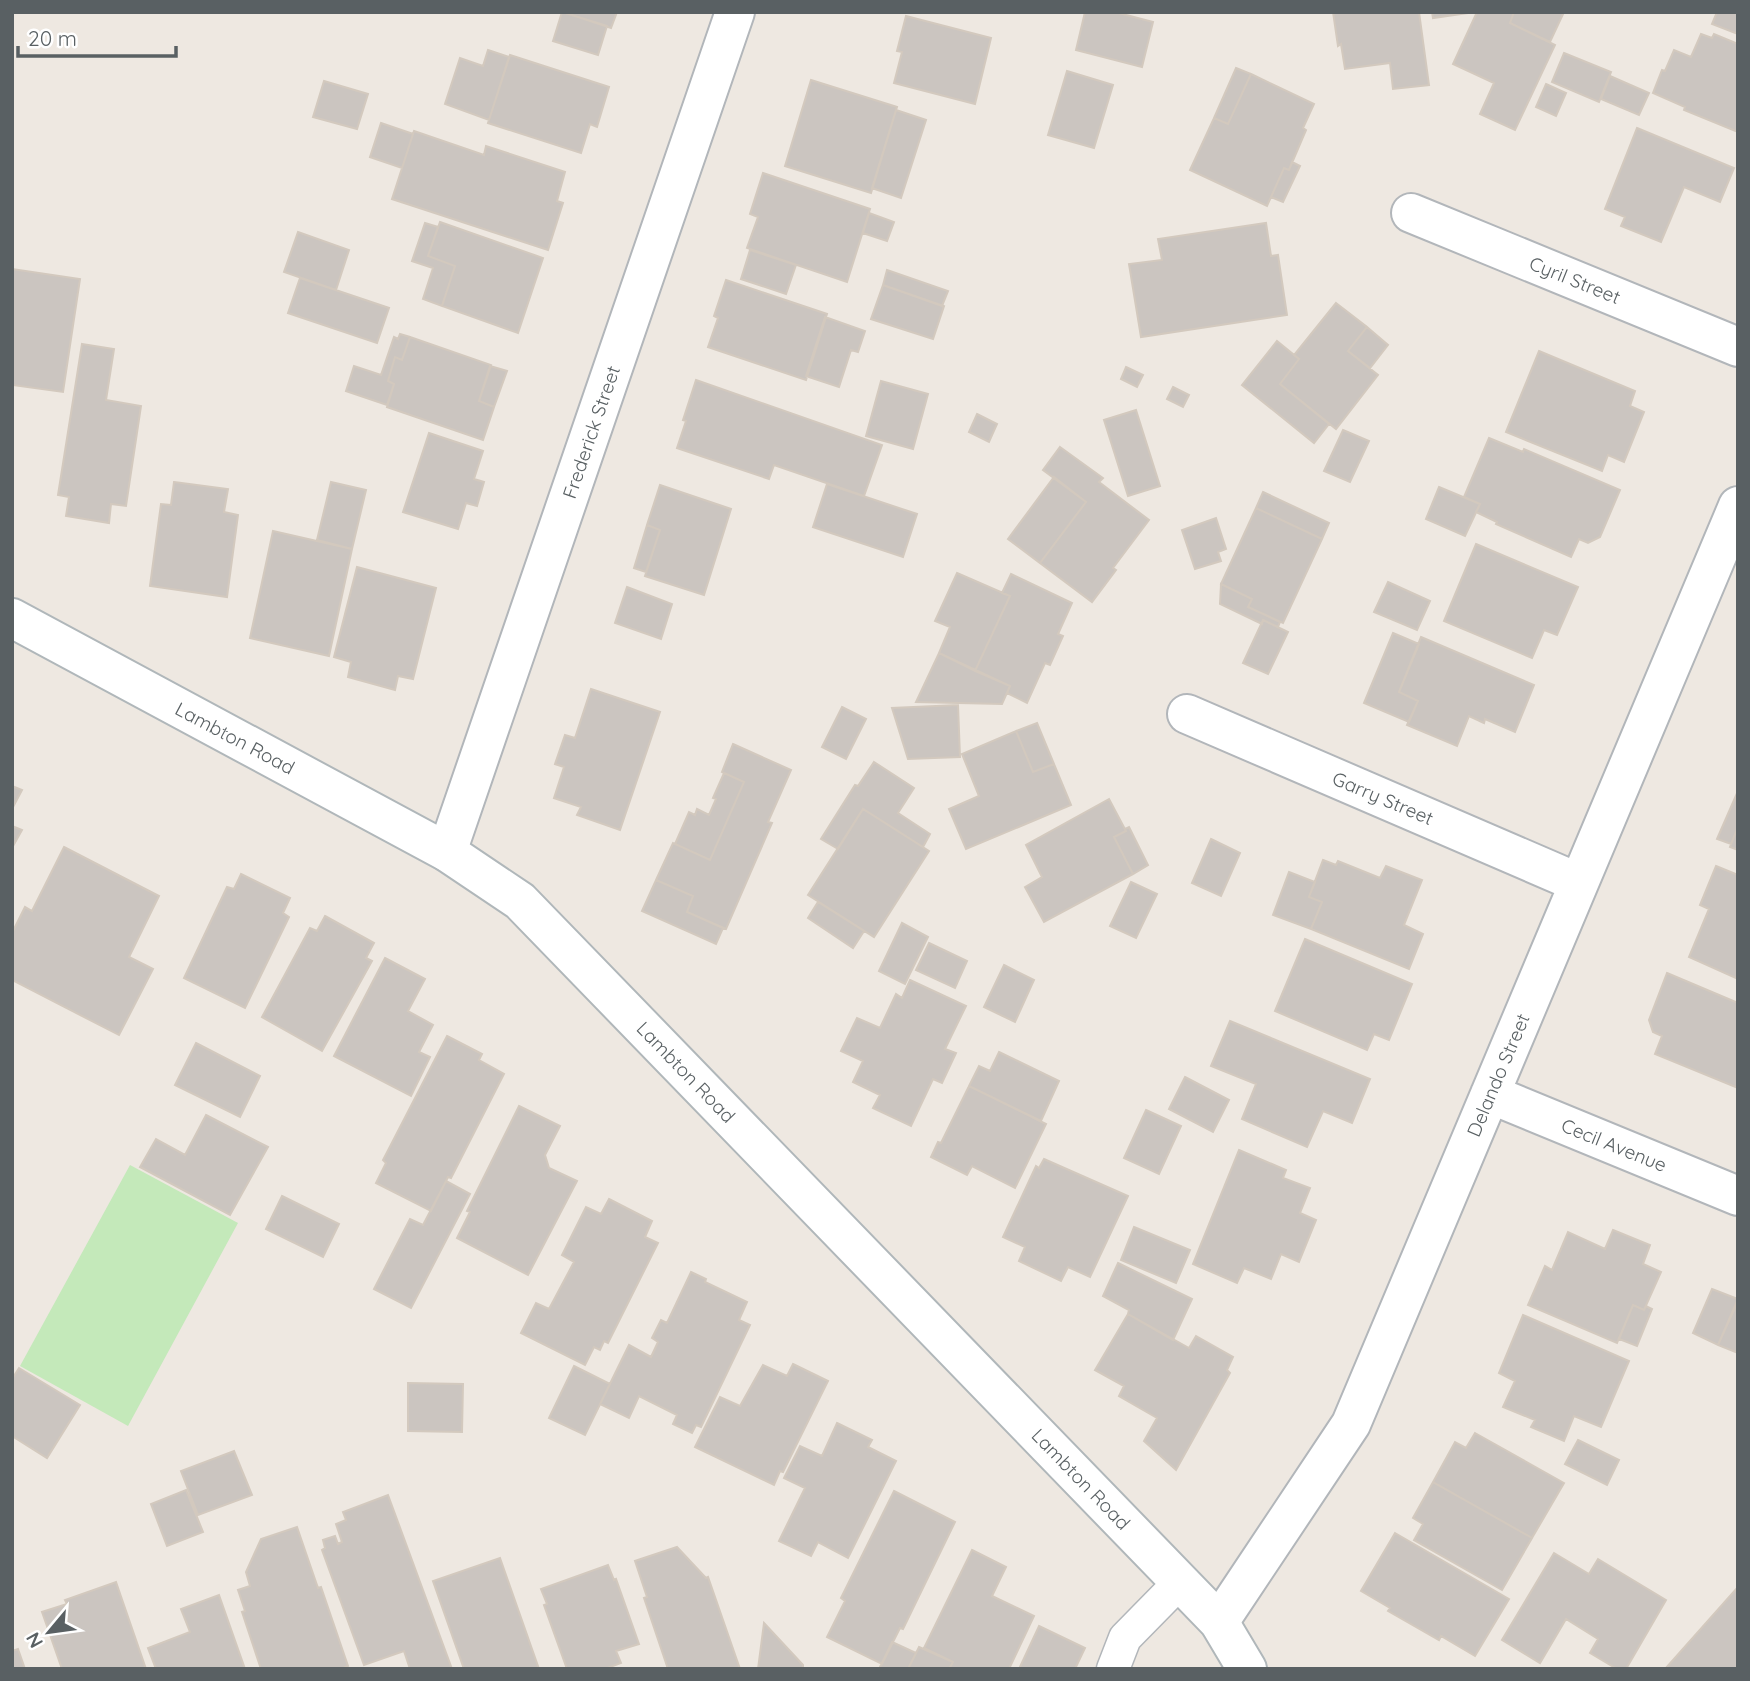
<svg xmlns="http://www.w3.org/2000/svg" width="1750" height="1681" font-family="Quicksand,sans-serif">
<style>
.green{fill:#c4e9ba}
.building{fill:#cbc5c0;stroke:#d3c9be;stroke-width:2}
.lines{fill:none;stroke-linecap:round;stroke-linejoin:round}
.lane-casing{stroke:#b2b6ba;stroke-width:35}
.street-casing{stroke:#b2b6ba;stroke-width:42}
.secondary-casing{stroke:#b0b7ba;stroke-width:42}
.lane{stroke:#fff;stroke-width:32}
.street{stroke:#fff;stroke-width:38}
.secondary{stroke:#fff;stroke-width:38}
.labels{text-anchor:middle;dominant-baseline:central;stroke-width:6;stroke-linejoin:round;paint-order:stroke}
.street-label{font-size:19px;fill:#596063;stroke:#fff}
</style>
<rect width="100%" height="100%" fill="#eee8e1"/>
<path class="green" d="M130,1165L238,1223L128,1426L20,1366Z"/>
<path class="building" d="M562,12L607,26L598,55L553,41Z
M563,12H617L611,28Z
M1085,12H1115L1153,22L1142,67L1076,50Z
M1333,12H1419L1429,85L1393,89L1390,63L1345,69L1341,44L1338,46Z
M1432,12H1475L1433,18Z
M1477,12H1514L1510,23L1555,45L1515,130L1480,114L1494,83L1453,64Z
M1514,12H1564L1550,42L1510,23Z
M1717,12H1738V34L1712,24Z
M906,16L991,38L975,104L894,83L902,52L897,51Z
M1701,34L1712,38L1714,34L1738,44V132L1684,110L1685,107L1653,93L1662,70L1665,71L1674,50L1691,57Z
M488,50L509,57L489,120L445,104L460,58L483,66Z
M1564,53L1611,72L1599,102L1552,82Z
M510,55L609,87L597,127L590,124L581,153L488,123Z
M1236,68L1251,74L1228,124L1214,118Z
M1067,71L1113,85L1094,148L1048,135Z
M1251,74L1314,104L1303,128L1306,130L1289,170L1284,168L1267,206L1190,170L1214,118L1228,124Z
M1610,76L1649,93L1639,115L1601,99Z
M811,80L897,107L871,193L785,166Z
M324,81L368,94L357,129L313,117Z
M1546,84L1566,93L1556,116L1536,107Z
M896,110L926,120L901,198L872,188Z
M381,123L413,134L402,168L370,157Z
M1637,128L1734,168L1720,202L1684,187L1661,242L1621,226L1625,217L1605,209Z
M414,131L484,155L486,146L565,172L557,201L563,203L548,250L392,199Z
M1292,162L1300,166L1283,202L1271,197L1284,168L1289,170Z
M763,173L870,209L847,282L747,248L758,217L750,214Z
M869,213L894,222L887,241L863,233Z
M440,222L543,258L518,333L442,306L455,266L428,256Z
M425,223L438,227L428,256L455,266L442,306L423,299L433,268L412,261Z
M1266,223L1271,256L1278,255L1287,315L1141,337L1129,264L1162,260L1158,239Z
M298,232L349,250L336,290L284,272Z
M750,250L796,265L786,294L741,279Z
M12,269L80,279L63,392L12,385Z
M887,270L948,291L942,306L883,285Z
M300,278L389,308L377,343L288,313Z
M726,280L827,314L806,380L708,347L718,318L714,316Z
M883,285L944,306L933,339L871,319Z
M1336,303L1367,327L1348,351L1378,375L1336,429L1280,384L1299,359L1294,355Z
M825,317L865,331L858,352L851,350L839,387L806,376Z
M1367,327L1388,345L1370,368L1348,351Z
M400,334L410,337L402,360L395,357L388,381L394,384L387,405L346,391L354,366L381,375L394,337L398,339Z
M410,337L491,365L479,401L494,407L483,440L387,407L394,384L388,381L395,357L402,360Z
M1277,341L1299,359L1280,384L1329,424L1314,443L1242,385Z
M82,344L114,349L106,400L141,406L126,506L111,504L109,523L66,516L69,497L58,495Z
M1539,351L1635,391L1630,406L1644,412L1624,462L1608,455L1602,471L1506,432Z
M490,366L507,371L494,407L479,401Z
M1126,367L1143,375L1137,387L1121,379Z
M696,380L882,445L864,496L774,465L769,479L677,448L686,421L683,420Z
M881,381L928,394L913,449L866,436Z
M1173,387L1189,395L1183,407L1167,399Z
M1136,410L1160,486L1128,496L1104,420Z
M977,414L997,424L989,442L969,432Z
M1343,430L1369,441L1350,482L1324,471Z
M429,433L483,451L474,479L484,482L477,506L466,503L458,529L403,512Z
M1489,438L1523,452L1524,449L1620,490L1600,537L1588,543L1579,539L1571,557L1496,524L1497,522L1476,512L1480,504L1464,497Z
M1060,447L1103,478L1099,482L1149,520L1113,568L1116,570L1092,602L1040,563L1086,502L1043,470Z
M1054,477L1086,502L1040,563L1008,539Z
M174,482L228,489L224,512L238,515L227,597L150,586L161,504L171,505Z
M331,482L366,490L352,549L317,540Z
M827,484L917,514L903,557L813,527Z
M660,485L731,509L704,595L645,576L660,530L647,525Z
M1439,487L1480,504L1465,536L1426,519Z
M1263,492L1329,523L1322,539L1256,508Z
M1256,508L1322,539L1283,623L1248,607L1252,599L1221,584Z
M1216,518L1226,549L1218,552L1221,561L1195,569L1182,530Z
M647,525L660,530L646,572L634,568Z
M273,531L352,549L329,656L250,638Z
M1476,544L1578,587L1557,635L1544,630L1532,658L1444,621Z
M357,567L436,588L413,679L398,676L395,690L348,677L351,662L334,657Z
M957,573L1010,596L975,671L939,653L950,627L935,621Z
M1011,574L1072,603L1058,634L1063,636L1050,665L1045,663L1027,703L1007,693L1010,686L975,671L1010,596L1002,593Z
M1388,582L1430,601L1417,630L1374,612Z
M1221,584L1252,599L1248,607L1280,622L1278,627L1263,620L1262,624L1220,604Z
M627,587L672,604L661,639L615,623Z
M1263,620L1288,632L1268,674L1243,663Z
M1393,633L1419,644L1399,692L1418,701L1409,722L1364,703Z
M1421,637L1534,685L1515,732L1485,719L1484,723L1469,716L1457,746L1407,725L1418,701L1399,692Z
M939,653L1010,686L1002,704L916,702Z
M591,689L660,712L620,830L577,815L581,807L554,798L564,767L555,764L565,735L575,738Z
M958,705L960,757L908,759L892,708Z
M842,707L866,719L846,759L822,747Z
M1037,723L1054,764L1033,772L1016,731Z
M1016,731L1033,772L1054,764L1071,805L966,849L949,809L979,796L962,754Z
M733,744L791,770L768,822L772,823L726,929L687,912L693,896L656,880L673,843L710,860L744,782L722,772Z
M874,762L914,788L898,813L930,834L923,847L863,809L838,849L821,839L855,785L858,786Z
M724,773L744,782L710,860L675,844L689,812L695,815L697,809L709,815L716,799L713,798Z
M12,786L22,790L12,809Z
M1738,791V827L1731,844L1717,839Z
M1109,799L1126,831L1114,837L1133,874L1044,922L1025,887L1042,877L1026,845Z
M863,809L929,851L874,937L808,895Z
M12,826L22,830L12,848Z
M1129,827L1148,865L1133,874L1114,837L1126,831L1125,829Z
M1738,827V850L1730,847Z
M1211,839L1240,853L1221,896L1192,883Z
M64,847L159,896L129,957L153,969L119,1035L12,980V933L25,907L32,911Z
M1323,860L1336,865L1338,861L1380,878L1386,866L1422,880L1404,925L1423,934L1409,969L1311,929L1322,902L1309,897Z
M1716,866L1738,875V979L1689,957L1709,909L1700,905Z
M1289,872L1315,882L1309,897L1322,902L1311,929L1273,915Z
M241,874L290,898L283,913L289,917L245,1008L184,978L227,887L234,889Z
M656,880L693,896L687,912L723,928L716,944L642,911Z
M1131,882L1157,894L1136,938L1110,926Z
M818,902L864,931L853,948L808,918Z
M325,916L374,943L366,958L372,961L322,1051L262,1017L310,928L317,931Z
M902,923L928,937L905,984L879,971Z
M1305,939L1412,984L1389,1040L1374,1034L1367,1050L1275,1011Z
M929,943L967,961L955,988L916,970Z
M385,958L425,979L408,1011L433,1025L419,1052L430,1057L411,1096L334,1056Z
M1004,965L1034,980L1015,1022L984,1007Z
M1667,973L1738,1003V1088L1655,1054L1662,1036L1653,1032L1649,1020Z
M910,980L966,1006L945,1049L956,1053L942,1083L933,1079L911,1126L873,1108L880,1095L853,1082L863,1061L841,1051L857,1018L880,1028L896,994L902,998Z
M1230,1021L1370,1079L1352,1123L1323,1111L1307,1147L1242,1119L1256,1084L1211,1066Z
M447,1036L482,1054L479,1060L504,1074L451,1178L448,1177L431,1211L376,1183L386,1163L383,1160Z
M196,1043L260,1076L240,1117L175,1085Z
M999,1052L1059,1081L1041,1121L969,1086L979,1066L990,1071Z
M1185,1077L1229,1100L1213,1132L1169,1109Z
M969,1086L1046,1124L1015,1188L972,1166L967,1175L931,1157L938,1142L941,1143Z
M519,1106L560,1126L545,1155L549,1168L577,1181L528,1275L457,1238L470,1212L467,1211Z
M1146,1110L1181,1126L1159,1174L1124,1158Z
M206,1115L268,1147L230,1215L140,1167L156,1139L185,1155Z
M1239,1150L1286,1170L1283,1178L1310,1188L1300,1213L1316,1220L1299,1262L1281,1254L1271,1279L1244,1268L1237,1283L1193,1264Z
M1044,1159L1128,1196L1090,1277L1068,1267L1061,1281L1019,1261L1025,1247L1003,1237L1036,1166L1039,1168Z
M446,1181L470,1194L411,1308L374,1289L410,1219L423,1225Z
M282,1196L339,1224L323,1257L266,1229Z
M609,1199L652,1221L645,1237L658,1243L608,1343L604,1341L600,1350L594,1347L585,1365L521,1333L536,1303L549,1309L574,1262L562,1255L586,1207L601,1214Z
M1134,1227L1190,1250L1176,1283L1121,1260Z
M1613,1230L1650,1245L1643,1264L1661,1272L1644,1310L1633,1305L1617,1343L1528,1305L1545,1266L1552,1270L1568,1232L1605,1249Z
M1118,1263L1192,1299L1173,1340L1128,1314L1129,1310L1103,1296Z
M691,1272L706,1279L705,1282L747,1302L739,1320L750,1325L701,1427L696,1425L692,1433L673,1424L677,1415L639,1396L629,1418L600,1404L629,1345L651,1357L658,1342L652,1338L661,1320L667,1323Z
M1712,1289L1738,1299L1718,1345L1693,1333Z
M1738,1301V1353L1718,1345Z
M1633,1305L1644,1310L1646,1306L1652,1309L1637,1346L1619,1339Z
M1128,1314L1189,1348L1196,1336L1233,1357L1227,1370L1230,1373L1176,1470L1144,1441L1157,1418L1119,1396L1124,1386L1095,1370Z
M1523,1315L1629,1361L1601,1427L1574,1416L1564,1441L1531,1427L1535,1420L1503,1407L1515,1381L1499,1373Z
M793,1364L828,1381L783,1472L780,1471L774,1485L695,1447L720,1397L740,1406L763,1365L787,1376Z
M574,1366L610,1384L585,1435L549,1418Z
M19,1368L80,1405L47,1458L12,1436V1379Z
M408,1383L463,1384L462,1432L408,1431Z
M837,1423L872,1440L868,1447L896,1461L848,1558L818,1542L811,1556L779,1541L805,1488L784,1478L800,1446L822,1456Z
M1475,1433L1564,1483L1532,1538L1433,1482L1455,1442L1466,1448Z
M1578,1440L1619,1460L1607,1485L1565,1464Z
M234,1451L252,1495L198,1515L181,1471Z
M1433,1482L1532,1538L1502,1590L1414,1540L1423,1524L1413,1518Z
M186,1490L203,1532L167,1546L151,1504Z
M894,1491L955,1522L903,1629L900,1628L882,1664L827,1637L845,1601L841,1598Z
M388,1495L452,1669H410L404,1651L364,1665L322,1550L325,1548L323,1540L335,1536L338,1544L342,1542L336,1524L346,1520L343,1512Z
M297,1527L318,1588L321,1587L348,1666L341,1669H261L242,1612L245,1611L238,1590L250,1586L246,1572L261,1539Z
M1395,1533L1509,1599L1475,1656L1441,1636L1439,1640L1388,1611L1390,1608L1361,1591Z
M677,1547L706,1578L708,1577L740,1669H668L644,1598L647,1597L635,1561Z
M972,1550L1006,1567L992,1596L1034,1616L1009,1669H949L953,1662L924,1648Z
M1554,1553L1589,1574L1598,1559L1666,1600L1626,1669H1617L1590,1653L1598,1639L1566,1619L1540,1663L1502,1640Z
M500,1558L539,1669H464L433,1581Z
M608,1565L614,1580L616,1579L639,1644L616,1651L621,1663L605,1669H567L544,1605L547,1604L541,1589Z
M116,1582L146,1669H62L42,1612L67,1604L65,1600Z
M1737,1588L1738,1669H1665Z
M219,1595L245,1669H156L148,1648L190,1632L181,1609Z
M764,1623L803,1665V1669H758Z
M1039,1626L1085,1648L1075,1669H1019Z
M892,1642L916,1653L908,1669H879Z
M919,1647L953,1662L949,1669H908Z
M18,1649L25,1669H12V1651Z"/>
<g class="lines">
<defs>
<path id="lane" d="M1113,1669L1125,1638L1180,1582"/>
<path id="street" d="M1411,213L1738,347
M1187,714L1579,883
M447,852L735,12
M1490,1094L1738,1196
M1219,1622L1351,1424L1738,506"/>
<path id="secondary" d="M12,618L447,852L520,901L1219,1622L1247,1669"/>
</defs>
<use href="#lane" class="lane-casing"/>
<use href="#street" class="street-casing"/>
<use href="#secondary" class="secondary-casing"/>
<use href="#lane" class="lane"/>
<use href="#street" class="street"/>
<use href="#secondary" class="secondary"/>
</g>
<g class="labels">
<g class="street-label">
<text transform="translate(1575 280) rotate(22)">Cyril Street</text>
<text transform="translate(591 432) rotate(-71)">Frederick Street</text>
<text transform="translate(235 738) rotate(28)">Lambton Road</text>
<text transform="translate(1383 798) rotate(23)">Garry Street</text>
<text transform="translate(686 1072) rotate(46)">Lambton Road</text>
<text transform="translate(1498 1075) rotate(-67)">Delando Street</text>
<text transform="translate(1614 1145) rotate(22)">Cecil Avenue</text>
<text transform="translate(1081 1479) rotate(46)">Lambton Road</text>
</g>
</g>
<rect width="1750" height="1681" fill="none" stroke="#596063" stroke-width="28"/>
<g transform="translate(49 1632) rotate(241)" stroke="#ffffff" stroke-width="5" paint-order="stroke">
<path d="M0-5L12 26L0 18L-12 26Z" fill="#596063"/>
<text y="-10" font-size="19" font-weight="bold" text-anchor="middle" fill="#596063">N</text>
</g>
<path d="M18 46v10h158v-10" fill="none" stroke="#596063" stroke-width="3.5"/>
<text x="28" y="46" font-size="21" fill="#596063" stroke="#ffffff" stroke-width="5" paint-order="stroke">20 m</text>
</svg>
